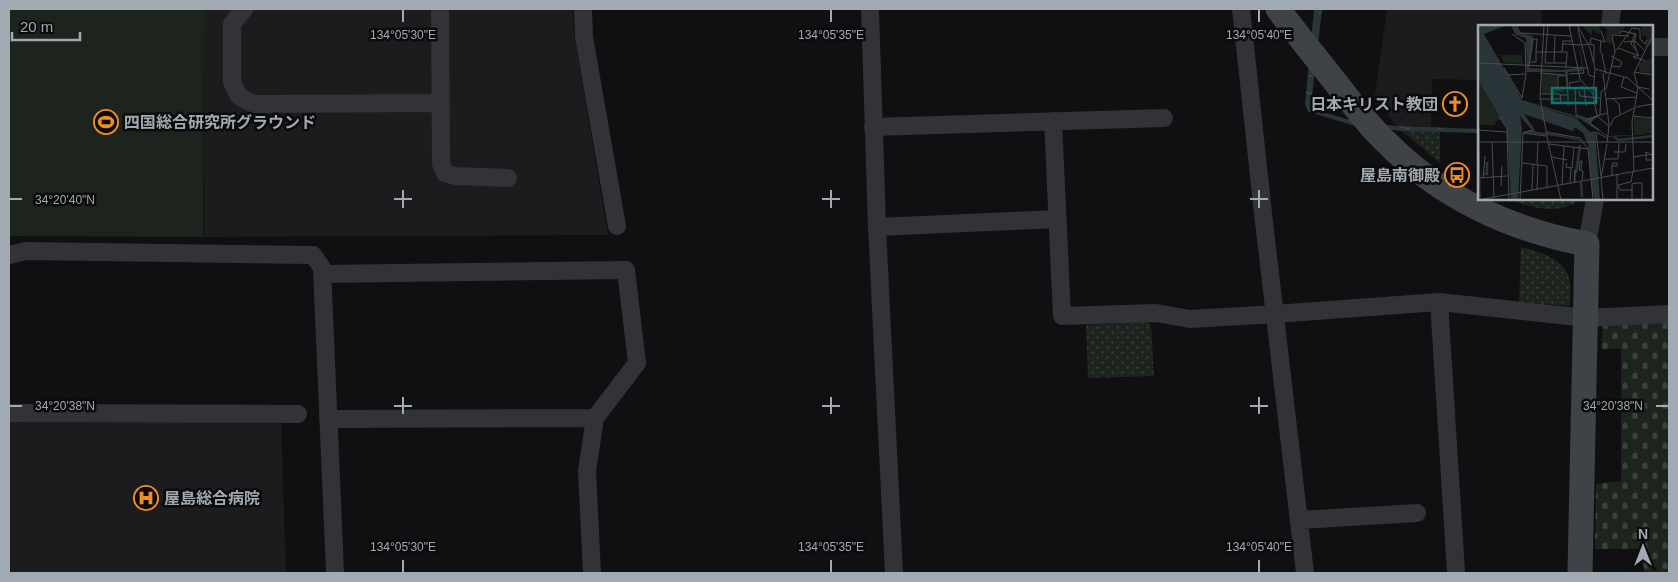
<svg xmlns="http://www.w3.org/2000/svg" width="1678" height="582" font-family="Arial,'Noto Sans JP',sans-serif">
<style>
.built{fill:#1c1c1e}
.grass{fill:url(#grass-dots)}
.cemetery{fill:url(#cemetery-stones)}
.garden{fill:#1d241d}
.water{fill:url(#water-ripples)}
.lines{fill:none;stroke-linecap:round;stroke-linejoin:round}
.minor{stroke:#313336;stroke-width:18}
.secondary{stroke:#3f4246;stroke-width:25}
.ticks{fill:none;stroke:#a1a9b2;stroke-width:2}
.labels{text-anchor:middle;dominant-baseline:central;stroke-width:5;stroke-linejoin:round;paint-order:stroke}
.poi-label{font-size:16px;font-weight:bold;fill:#a1a9b2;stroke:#0b0b0c;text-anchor:end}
.inset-river{fill:none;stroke:#2a353a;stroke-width:2.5}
.inset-road{fill:none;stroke:#4a4d52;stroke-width:1}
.view{fill:#0f766e;fill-opacity:0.15;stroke:#0f766e;stroke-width:2.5}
.inset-edge{fill:none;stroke:#a1a9b2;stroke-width:2.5}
.ticks-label{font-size:12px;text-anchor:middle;fill:#a1a9b2;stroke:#0b0b0c;stroke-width:5;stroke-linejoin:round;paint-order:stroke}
</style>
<defs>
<pattern id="grass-dots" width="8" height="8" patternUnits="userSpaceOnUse" patternTransform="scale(1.25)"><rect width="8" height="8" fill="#1d241d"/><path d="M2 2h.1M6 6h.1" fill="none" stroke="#3b413b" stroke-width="1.8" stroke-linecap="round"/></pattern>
<pattern id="cemetery-stones" width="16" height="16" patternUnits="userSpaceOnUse" patternTransform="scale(1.25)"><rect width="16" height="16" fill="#1d241d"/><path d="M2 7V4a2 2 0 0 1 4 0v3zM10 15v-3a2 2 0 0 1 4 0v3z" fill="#3b413b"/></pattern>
<pattern id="water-ripples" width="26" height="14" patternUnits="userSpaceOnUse" patternTransform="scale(1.25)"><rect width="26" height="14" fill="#2a353a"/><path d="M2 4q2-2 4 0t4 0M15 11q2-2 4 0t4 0" fill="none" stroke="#464f54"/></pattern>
</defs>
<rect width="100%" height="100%" fill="#101012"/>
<path class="built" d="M204,9H573V27L608,235L204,237Z
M1387,9H1541L1542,26H1479V80L1432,79L1431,127L1397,126L1372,98L1375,94Z
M9,422H281L286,573H9Z"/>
<path class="grass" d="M1402,131L1440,132V163Z
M1508,199H1581C1558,216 1532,208 1508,199Z
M1521,247C1540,252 1567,259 1570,282C1571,290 1570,299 1570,306L1519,302Z
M1148,322L1151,325L1154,376L1088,378L1086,325Z"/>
<path class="cemetery" d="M1669,321V573H1645L1640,549H1595L1596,484L1621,481V349H1601L1603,324Z"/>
<path class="garden" d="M9,9H204L203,237L9,236Z"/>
<path class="water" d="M1314,9H1322L1311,104L1313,109L1353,121L1397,126L1479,129V133L1402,131L1352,125L1309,112L1305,105Z"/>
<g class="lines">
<path class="minor" d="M244,9L232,24V82L239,96L253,104L439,103
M440,9L441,164L445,173L455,176L508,178
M583,9L584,37L617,226
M870,9L877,227L894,573
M1241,9L1264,222L1305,573
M1610,26L1612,9
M1652,47H1669
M1053,121L1062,316L1156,313L1190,319L1275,314L1439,302L1587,318L1669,314
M873,127L1164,118
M877,227L1057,219
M1587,244L1595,199
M9,255L26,251L313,255L322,268L335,573
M322,274L626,270L637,363L595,418L587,471L592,573
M1439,302L1456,573
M9,413L298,414
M328,419L595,418
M1300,520L1417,513"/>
<path class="secondary" d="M1278,9C1297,34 1317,59 1336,83C1352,103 1367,124 1385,141C1440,197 1511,230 1587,244L1580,573"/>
</g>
<path class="ticks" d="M403,10V22M831,10V22M1259,10V22M403,190V208M831,190V208M1259,190V208M10,199H22M394,199H412M822,199H840M1250,199H1268M403,397V414M831,397V414M1259,397V414M10,406H22M394,406H412M822,406H840M1250,406H1268M1656,406H1668M403,560V572M831,560V572M1259,560V572"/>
<defs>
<symbol id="church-ring" viewBox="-11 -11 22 22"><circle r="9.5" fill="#0b0b0c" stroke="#f18d29" stroke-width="1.5"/><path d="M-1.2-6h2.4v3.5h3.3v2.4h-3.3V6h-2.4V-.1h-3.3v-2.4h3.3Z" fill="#f18d29"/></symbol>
<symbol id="stadium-ring" viewBox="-11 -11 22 22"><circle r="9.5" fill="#0b0b0c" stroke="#f18d29" stroke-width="1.5"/><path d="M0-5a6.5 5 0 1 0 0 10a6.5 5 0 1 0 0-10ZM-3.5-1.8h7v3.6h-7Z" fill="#f18d29"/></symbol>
<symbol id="bus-ring" viewBox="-11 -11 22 22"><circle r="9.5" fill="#0b0b0c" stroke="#f18d29" stroke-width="1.5"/><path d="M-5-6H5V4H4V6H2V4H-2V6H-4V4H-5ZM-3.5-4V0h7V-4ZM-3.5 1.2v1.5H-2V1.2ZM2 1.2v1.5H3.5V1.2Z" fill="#f18d29"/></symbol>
<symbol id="hospital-ring" viewBox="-11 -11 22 22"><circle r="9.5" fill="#0b0b0c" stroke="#f18d29" stroke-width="1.5"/><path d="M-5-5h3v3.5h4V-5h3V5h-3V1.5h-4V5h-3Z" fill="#f18d29"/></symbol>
</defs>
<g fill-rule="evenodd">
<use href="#church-ring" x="1441" y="90" width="28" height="28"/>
<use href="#stadium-ring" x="92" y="108" width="28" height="28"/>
<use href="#bus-ring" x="1443" y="161" width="28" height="28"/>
<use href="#hospital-ring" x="132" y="484" width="28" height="28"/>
</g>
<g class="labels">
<g class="poi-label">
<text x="1438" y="104">日本キリスト教団</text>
<text x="124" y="122" text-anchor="start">四国総合研究所グラウンド</text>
<text x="1440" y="175">屋島南御殿</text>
<text x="164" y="498" text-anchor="start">屋島総合病院</text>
</g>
</g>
<g transform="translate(1478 25)">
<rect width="175" height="175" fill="#101012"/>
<path d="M0,55L24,92L25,95L18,96L17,100H0Z" fill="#1d241d"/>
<path d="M103,0H121L123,6L121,9L114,4V11ZM124,0H149L141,9L133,10L135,19L128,17L129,5ZM164,0H175V17L167,23L169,11H164ZM175,33L172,49L161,46V38Z" fill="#1d241d"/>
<path d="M23,30H44L45,39L26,38ZM63,48L79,49V69H64ZM156,92L175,94V108L156,110Z" fill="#1d241d"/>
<path d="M0,0H29L6,9L44,75L108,94L122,90L112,98L130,111L175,109L130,112L102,94L51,78L99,94L112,107L117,106L122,175H117L115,169L110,119L105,108L97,102L95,106L46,89L57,105L55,106L80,110L100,114L104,116L83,112L80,149L83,112L45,107L54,105L42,91L44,103L40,175H33L29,103L0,55ZM33,0H37L41,8L55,11L51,43L84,45L104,42L99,0L105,43L103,46L90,47V62L108,63V66H115H108V63H90L87,47H49L48,13L38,10Z" fill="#2a353a"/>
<path class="inset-river" d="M136,112L141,115L175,111M98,148L102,120M5,149H9V137M103,157L104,172"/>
<path class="inset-road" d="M38,0L42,8L93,11M66,0L62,72L70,117M70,0L67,38H88M91,0L102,54L115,69L119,91L131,101L129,118M99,0L112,23L117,44L150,53L159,62L171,64M100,4L111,50L116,52M123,6L127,17L123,16M157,8L153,19L159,26M141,9L144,6L158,9L156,18L160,30M55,14H59L58,27H89L88,43M146,17L157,16L166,25M85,19L103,20M112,19L116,20V37M104,20L112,19L113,13L123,16L122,26L125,30M140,23L154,3L162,4V14L167,19L169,15M137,26L134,10L151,11M84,27L85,16H94M124,30L128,49M133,31L144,37L142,42L134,41M158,34L155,31L167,36M51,37H58V27M0,38L109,43M76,38L77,11M51,42L55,14M26,43L44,73L48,49L47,18L34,9M156,47L175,50M62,48L88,50L90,69M125,48L131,100M91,49L106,48L105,44M29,50L47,49M146,52L143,62L159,68M92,62L91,58L102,56M97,62L98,90L110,94L122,90M106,62L108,81M90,63L106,62M127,63L123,67L122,90L129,88M161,63L175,76M128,64L137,26L140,23L161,31M85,66L80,65V51H86M101,66L102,71L122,73M62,69H82L83,79M115,69L117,44M82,70H90V81M63,74H82M128,74L159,72M135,74L141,79L142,89M158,82L175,79M21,91L29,104L31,175M155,91L175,93M114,94L112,98L121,105M132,101L136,93L156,83M1,102L2,175M0,105L29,107M68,107L102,113L110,124M45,108L68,111M0,117H175M14,117L16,172M70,117L83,175M71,119L110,124L113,154M136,127H147L148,119M171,128L168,127V135H173M74,132L89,135M155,132L175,129M126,134H140L141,118M44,138L69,141V163M89,138L88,142L94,143L96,122M59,139L60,117M103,145L104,136H102L101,145L105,146L104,156M156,146L154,97L160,63L156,48L173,14M139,149V175M134,150V141L135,138H139V141H134M123,151L118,107L129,113M1,153L29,151M5,153L7,131M113,154L115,175M96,157L97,145V157M92,158L93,143M84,160L86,121M23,161L24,141M54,165L55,139M59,165L60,140M154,165H142L140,160L153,157L155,146M0,175L175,143M42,175L45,108L54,105M125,175L123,153L129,119M154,175V159L159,158H164V175"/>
<path class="view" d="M74,63H118V78H74Z"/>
<rect width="175" height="175" class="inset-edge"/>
</g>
<g class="ticks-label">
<text x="403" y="39">134°05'30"E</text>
<text x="831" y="39">134°05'35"E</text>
<text x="1259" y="39">134°05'40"E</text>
<text x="65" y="204">34°20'40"N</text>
<text x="65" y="410">34°20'38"N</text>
<text x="1613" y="410">34°20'38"N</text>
<text x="403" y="551">134°05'30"E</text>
<text x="831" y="551">134°05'35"E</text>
<text x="1259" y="551">134°05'40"E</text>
</g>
<rect width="1678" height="582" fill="none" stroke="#a1a9b2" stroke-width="20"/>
<g transform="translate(1643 547)" stroke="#0b0b0c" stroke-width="4" paint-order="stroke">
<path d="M0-4L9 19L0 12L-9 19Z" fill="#a1a9b2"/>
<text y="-8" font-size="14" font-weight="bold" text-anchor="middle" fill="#a1a9b2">N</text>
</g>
<path d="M12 32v8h68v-8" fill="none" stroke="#a1a9b2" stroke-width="2.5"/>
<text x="20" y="32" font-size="15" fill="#a1a9b2" stroke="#0b0b0c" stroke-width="4" paint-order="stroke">20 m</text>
</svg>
